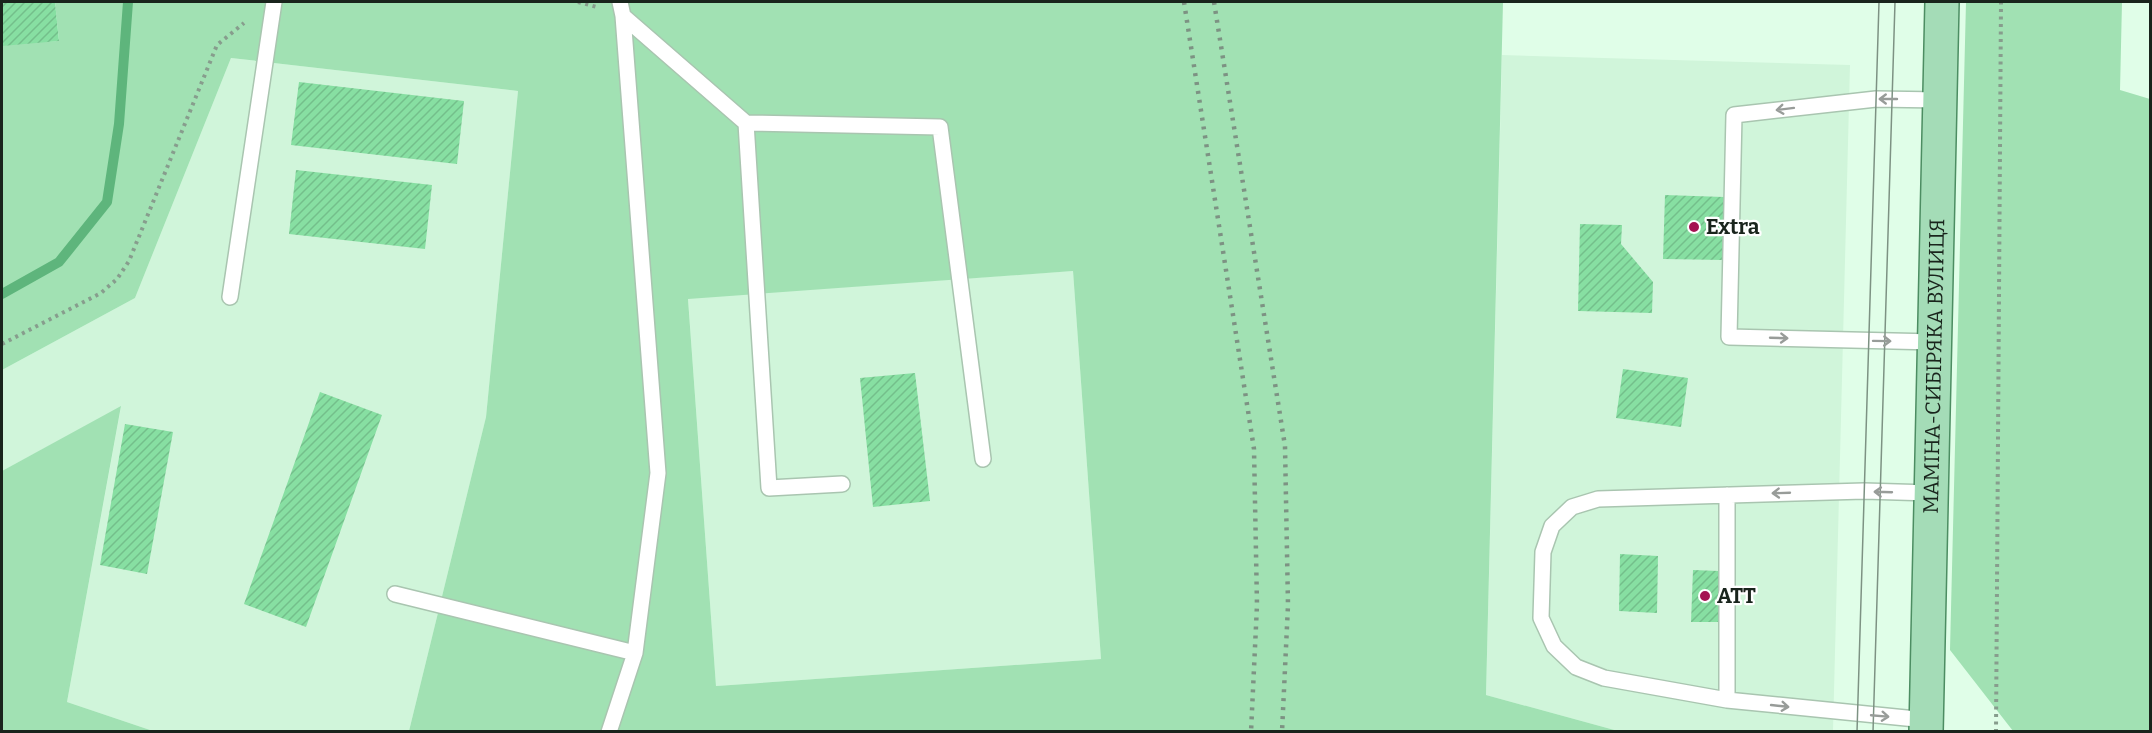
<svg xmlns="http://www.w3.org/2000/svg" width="2152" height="733" font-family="Bitter,serif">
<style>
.built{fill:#d0f5da}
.grass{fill:#a1e1b3;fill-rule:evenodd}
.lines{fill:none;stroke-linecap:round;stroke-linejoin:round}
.stream{stroke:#5eb57c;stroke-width:10}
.building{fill:url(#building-hatch)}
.lane-casing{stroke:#a9c5b0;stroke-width:18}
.primary-casing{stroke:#4c8d62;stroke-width:36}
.path{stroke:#879d8d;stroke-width:4;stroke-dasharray:3 4.5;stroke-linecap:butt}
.lane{stroke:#fff;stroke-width:15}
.primary{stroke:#a4dcb7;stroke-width:33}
.tram{stroke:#7d9283;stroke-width:1.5}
.rail{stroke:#7d9283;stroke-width:4.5;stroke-dasharray:3 6;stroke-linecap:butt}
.oneway{stroke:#989c99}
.poi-dot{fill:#a41151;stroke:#fff;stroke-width:2}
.labels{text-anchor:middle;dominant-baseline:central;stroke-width:4.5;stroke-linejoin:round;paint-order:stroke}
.poi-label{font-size:21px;font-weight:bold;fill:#19241c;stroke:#fff;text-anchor:start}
.street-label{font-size:21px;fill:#19241c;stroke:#fff}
</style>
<defs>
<pattern id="building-hatch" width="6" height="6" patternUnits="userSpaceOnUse" patternTransform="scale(1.5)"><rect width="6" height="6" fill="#87dfa2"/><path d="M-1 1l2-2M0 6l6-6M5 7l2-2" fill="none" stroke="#74bf8b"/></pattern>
</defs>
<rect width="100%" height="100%" fill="#e0fee8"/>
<path class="built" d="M1502,55L1850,65L1833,731H1618L1486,695Z
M231,58L518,91L486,417L409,731H153L67,702L121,407L2,471V370L135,298Z
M1073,271L1101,659L716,686L688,298Z"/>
<path class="grass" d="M55,2H1503L1486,695L1618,731H409L486,417L518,91L231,58L135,298L2,370V44L59,41ZM1073,271L1101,659L716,686L688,299Z
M1966,2H2122L2120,90L2150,99V731H2013L1950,650Z
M121,406L67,702L153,731H2V471Z"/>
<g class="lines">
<path class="stream" d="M2,294L59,262L107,202L119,124L128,2"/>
</g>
<path class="building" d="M2,2H55L59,41L2,46Z
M299,82L464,101L457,164L291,145Z
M296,170L432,185L425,249L289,234Z
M1665,195L1724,197L1722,260L1663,259Z
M1580,224L1622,225L1621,244L1653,282L1652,313L1578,311Z
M1623,369L1688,378L1681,427L1616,418Z
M915,373L930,501L873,507L860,378Z
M320,392L382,415L306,627L244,604Z
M125,424L173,432L147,574L100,565Z
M1620,554L1658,556L1657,613L1619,611Z
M1693,570L1719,571L1718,622H1691Z"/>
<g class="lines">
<defs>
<path id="lane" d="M623,16L746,123L940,127L983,459
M746,123L769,488L842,484
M230,297L274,2
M1935,342L1729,337L1734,115L1876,99L1940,100
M395,594L635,653
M1727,700V495
M1926,720L1727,700L1604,678L1576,667L1554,646L1541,618L1543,552L1552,526L1572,507L1598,499L1864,491L1931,493
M609,732L635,653L658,473L623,16L620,2"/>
<g id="primary">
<path id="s1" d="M1926,732L1942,2"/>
</g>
</defs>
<use href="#lane" class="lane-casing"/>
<use href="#primary" class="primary-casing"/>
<path class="path" d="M578,2L597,7
M2,344L101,293L117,279L129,261L217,45L244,23
M1996,732L2001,2"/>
<use href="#lane" class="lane"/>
<use href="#primary" class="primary"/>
<path class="tram" d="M1857,732L1879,2
M1873,732L1895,2"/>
<path class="rail" d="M1184,2L1254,449L1257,605L1251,732
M1214,2L1285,446L1288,605L1282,732"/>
</g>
<defs><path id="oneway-shaft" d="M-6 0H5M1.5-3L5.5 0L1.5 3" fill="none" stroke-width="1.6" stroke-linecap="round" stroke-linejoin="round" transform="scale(1.5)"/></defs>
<g class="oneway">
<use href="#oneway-shaft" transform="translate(1888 99) rotate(-180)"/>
<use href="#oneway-shaft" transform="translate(1785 109) rotate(173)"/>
<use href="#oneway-shaft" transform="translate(1779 338) rotate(2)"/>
<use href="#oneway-shaft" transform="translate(1882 341) rotate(1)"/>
<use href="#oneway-shaft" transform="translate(1883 492) rotate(-178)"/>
<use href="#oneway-shaft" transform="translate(1781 493) rotate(178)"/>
<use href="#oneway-shaft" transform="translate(1780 706) rotate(6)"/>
<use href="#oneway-shaft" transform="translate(1880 716) rotate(5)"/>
</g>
<g class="poi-dot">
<circle cx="1694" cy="227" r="6"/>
<circle cx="1705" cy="596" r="6"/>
</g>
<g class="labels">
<g class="poi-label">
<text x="1706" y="227">Extra</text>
<text x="1717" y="596">ATT</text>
</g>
<g class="street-label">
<text stroke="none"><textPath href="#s1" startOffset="366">МАМІНА-СИБІРЯКА ВУЛИЦЯ</textPath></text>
</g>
</g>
<rect width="2152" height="733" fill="none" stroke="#19241c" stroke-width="6"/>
</svg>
